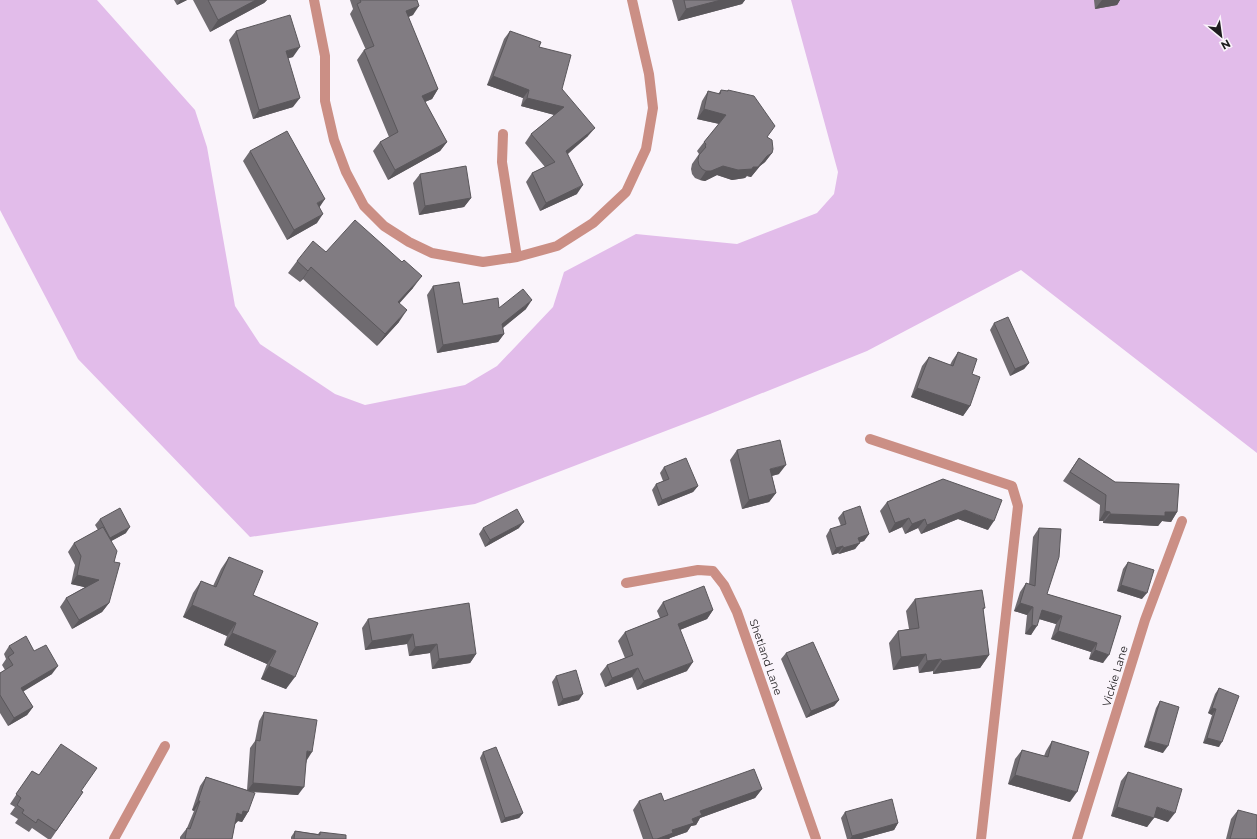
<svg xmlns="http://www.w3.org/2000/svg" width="1257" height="839" font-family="Montserrat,sans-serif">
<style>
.green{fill:#e2bcea}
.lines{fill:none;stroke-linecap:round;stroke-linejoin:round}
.minor{stroke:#cb8f85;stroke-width:10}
.wall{fill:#6f6b70}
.shaded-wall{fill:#5a575b}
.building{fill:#817c82;stroke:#5a575b}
.labels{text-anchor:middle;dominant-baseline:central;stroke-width:3.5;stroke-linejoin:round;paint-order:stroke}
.street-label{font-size:11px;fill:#1f1d1f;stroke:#faf4fb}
</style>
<rect width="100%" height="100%" fill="#faf4fb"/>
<path class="green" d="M0,0H97L195,110L207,147L235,306L260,344L335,394L365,405L465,385L497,366L553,307L564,272L636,234L737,244L817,213L834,194L838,172L791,0H1257V453L1021,270L867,351L710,414L475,504L250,537L78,359L0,210Z"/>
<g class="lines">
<path class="minor" d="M314,0L325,56V101L334,140L346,172L364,206L384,226L409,242L432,253L483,262L517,257L557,246L593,223L626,192L646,149L653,108L649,74L632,0
M503,134L502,162L517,257
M870,439L1012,486L1018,506L981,839
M626,583L698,570L713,571L724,585L737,612L816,839
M114,839L165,746
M1077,839L1145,620L1182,521"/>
</g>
<path class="wall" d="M174,0H187L177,5Z
M193,0H267L264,3L210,32Z
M350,0H417L413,15L408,17L438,89L432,99L425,102L447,142L440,151L388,180L373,151L380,142L389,137L357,60L364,50H366L350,14L353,9Z
M672,0H745L742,4L678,21Z
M1094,0H1120L1117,5L1095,9Z
M236,31L293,57L288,58L293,107L253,119L229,40Z
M510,31L539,47L588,136L568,154L577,194L540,211L526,182L532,173L545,167L525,143L531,134L555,115L521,106L523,98L487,85L504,39Z
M721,90L727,91L728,90L767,137L772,153L765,162L760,166L751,177L747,176L745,178L732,180L717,175L705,181L700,180L695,178L692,174L691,169L692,164L699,154L697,151L704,142L719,124L697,119L702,101L708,91L718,94Z
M250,151L319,207L317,223L287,240L243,161Z
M420,174L471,198L464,207L419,215L413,183Z
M326,252L413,288L399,303V322L377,346L303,279L300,282L288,273L297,261Z
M433,286L463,304L499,308L526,309L503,328L504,334L498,342L437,353L427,295Z
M994,323L1029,363L1024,369L1010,376L990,330Z
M958,352L972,374L970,406L963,416L911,397L922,366L929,357L950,365L952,361Z
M737,450L779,474L772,476L776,493L769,502L742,509L730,460Z
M1079,458L1115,482L1177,512L1171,522L1162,521L1158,526L1103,523V521H1099L1100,505L1063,481Z
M664,467L698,486L693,492L658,506L652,490L656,484L663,481L660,473Z
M943,479L988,530L958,519L921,534L918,528L905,534L902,527L889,533L880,511L887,502Z
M843,512L869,534L864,541L860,542L855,549L839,554L838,553L832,555L826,536L830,529L841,526L838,518Z
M100,519L126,533L111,541L114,562L109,603L102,612L72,629L60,607L66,598L85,587L71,584L75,565L68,552L74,543L98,530L95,525Z
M483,528H519L485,547L479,534Z
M1039,528L1047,594L1121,616L1103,663L1089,659L1091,652L1051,639L1056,624L1039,619L1031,635L1025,634L1027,615L1014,611L1020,592L1026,583L1029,584L1033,537Z
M229,557L253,595L318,623L286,689L261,679L267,664L224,645L227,636L183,617L193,593L201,581L213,586L221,569Z
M1128,562L1142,599L1117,591L1123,569Z
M915,599L985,608L983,610L989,655L980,668L933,674V671L919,673L918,666L893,670L889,643L898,631L909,629L906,611Z
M663,602L713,610L707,619L680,630L687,671L637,690L632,677L605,687L600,674L607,665L625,658L618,641L625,632L660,618L657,611Z
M368,619L476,654L470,663L432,669L430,653L409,656L407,644L365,650L362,628Z
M9,646L34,651L52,674L23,691L33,707L27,715L8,726L0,713V673L5,670L2,665L6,659L4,654Z
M786,653L839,700L834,706L806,718L781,659Z
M556,676L579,700L558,706L552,682Z
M1219,688V747L1203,743L1212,715L1208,713L1215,694Z
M1160,701L1163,753L1144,747L1156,708Z
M264,712L307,760L298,795L252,792L248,812L242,822L238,821L235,824L232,839H180V837L187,828L194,811L192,810L200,786L206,777L247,790L250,748L255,741L259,721Z
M1052,741L1070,802L1008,784L1015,759L1022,750L1044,756L1046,751Z
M483,752L523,813L519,818L501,823L480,758Z
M32,771L39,775L81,791L83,792L51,839H48L32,828L29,832L15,823L18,819L10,814L15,807L10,804Z
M1128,772L1168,822L1154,817L1147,827L1111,816L1121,781Z
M762,789L755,798L700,818L696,825L691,826L687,832L670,838L669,839H643L633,810L639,801H664Z
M1238,810L1257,839H1226L1231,819Z
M845,812L898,823L894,830L861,839H847L841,818Z
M295,831L318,834L320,832L346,839H291V837Z"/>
<path class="shaded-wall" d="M180,0H187L177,5Z
M256,0H267L264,3L210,32L218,20Z
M721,0H745L742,4L678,21L686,9Z
M1102,0H1120L1117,5L1095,9Z
M419,6L413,15L399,21L406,11Z
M300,47L293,57L279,61L286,51Z
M493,76L529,90L523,98L487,85Z
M438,89L432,99L415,106L422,96Z
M300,98L293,107L253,119L259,110Z
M527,98L564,107L558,116L521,106Z
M704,109L726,115L720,124L697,119Z
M595,128L588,136L560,160L566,151Z
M447,142L440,151L388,180L395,170Z
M772,153L765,162L760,166L751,177L747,176L753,167Z
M723,166L752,169L745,178L732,180L717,175L705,181L700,180L706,171Z
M583,185L577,194L540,211L546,203Z
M471,198L464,207L419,215L425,206Z
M325,199L319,208L317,203Z
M323,214L317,223L287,240L294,230Z
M311,267L303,279L300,282L308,271Z
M422,276L413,288L390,314L398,302Z
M532,300L526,309L496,333L502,324Z
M407,310L399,322L377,346L385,334Z
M504,334L498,342L437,353L443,345Z
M1029,363L1024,369L1010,376L1015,369Z
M917,388L970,406L963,416L911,397Z
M786,465L779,474L763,478L770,469Z
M698,486L693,492L658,506L662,500Z
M776,493L769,502L742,509L749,500Z
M965,510L994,521L988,530L958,519L921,534L927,525Z
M1105,511L1110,512L1103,521H1099Z
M1165,512H1177L1171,522L1162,521L1158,526L1103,523L1110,514Z
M909,518L902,527L889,533L895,523Z
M925,519L918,528L905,534L912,524Z
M524,522L519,528L485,547L490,540Z
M130,527L126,533L106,544L110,538Z
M869,534L864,541L854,544L858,538Z
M860,543L855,549L839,554L843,548Z
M843,546L838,553L832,555L836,548Z
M77,575L99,580L92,589L71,584Z
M1121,585L1147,593L1142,599L1117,591Z
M109,603L102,612L72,629L79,620Z
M1020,603L1033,607L1027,615L1014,611Z
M192,605L236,623L227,636L183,617Z
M713,610L707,619L672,633L678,624Z
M1042,610L1062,616L1056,624L1036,618Z
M1032,625L1037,626L1031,635L1025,634Z
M1058,631L1097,643L1091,652L1051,639Z
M232,633L276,651L267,664L224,645Z
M413,634L407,644L365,650L372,641Z
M437,644L430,653L409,656L415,647Z
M1095,650L1109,655L1103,663L1089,659Z
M476,654L470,663L432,669L439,659Z
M926,654L918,666L893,670L901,657Z
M989,655L980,668L933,674L942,661Z
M941,659L933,671L919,673L927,661Z
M693,662L687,671L637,690L644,681Z
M58,666L52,674L16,696L21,688Z
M269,666L295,677L286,689L261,679Z
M638,668L632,677L605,687L612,678Z
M583,694L579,700L558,706L563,699Z
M839,700L834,706L806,718L811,711Z
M33,707L27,715L8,726L14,718Z
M1212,708L1216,709L1212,715L1208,713Z
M1207,738L1222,742L1219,747L1203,743Z
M1148,741L1168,746L1163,753L1144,747Z
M307,751L312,752L307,760H301Z
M1015,775L1077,792L1070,802L1008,784Z
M253,783L304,787L298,795L247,791Z
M762,789L755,798L700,818L696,825L691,826L687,832L670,838L669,839H657L692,819L700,811Z
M198,801H200L194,811L192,810Z
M1117,807L1154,818L1147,827L1111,816Z
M1157,807L1175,813L1168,822L1150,816Z
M243,811L248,812L242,822L238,821L235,824L230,823L237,813Z
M523,813L519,818L501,823L505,818Z
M898,823L894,830L861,839H850L852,836Z"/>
<path class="building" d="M208,0H256L218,20Z
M360,0H417L419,6L406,11L438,89L422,96L447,142L395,170L380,142L398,132L364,50L374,46L357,4L361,2Z
M684,0H721L686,9Z
M290,15L300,47L286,51L300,98L259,110L236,31Z
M510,31L541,42L539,47L571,55L562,89L595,128L566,151L583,185L546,203L532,173L555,162L531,134L564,107L527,98L529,90L493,76Z
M721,90L728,91V90L754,96L775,126L767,137L772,140L773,149L772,153L767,156L758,167H753L752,169L738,170L723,166L711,171H706L702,169L699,165L698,160L699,155L706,147L705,146L706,144L704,142L726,115L704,109L708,91L720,94Z
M287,131L325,199L317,203L323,214L294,230L250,151Z
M466,166L471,198L425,206L420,174Z
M355,220L402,262L404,260L422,276L398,302L407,310L385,334L311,267L308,271L297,261L313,241L326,252Z
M459,282L463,304L498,298L499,308L523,289L532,300L502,324L504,334L443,345L433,286Z
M1008,317L1029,363L1015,369L994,323Z
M958,352L977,359L972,374L980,377L970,406L917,388L929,357L953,366Z
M780,440L786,465L770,469L776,493L749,500L737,450Z
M686,458L698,486L662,500L656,484L669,479L664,467Z
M1079,458L1115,482L1179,484L1177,512H1165V516L1110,514V512L1105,511L1106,495L1070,472Z
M943,479L1002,500L994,521L965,510L927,525L925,519L912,524L909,518L895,523L887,502Z
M860,506L869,534L858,538L860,543L843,548V546L836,548L830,529L846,524L843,512Z
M120,508L130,527L110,538L100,519Z
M517,509L524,522L490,540L483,528Z
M103,527L117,551L114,562L120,563L109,603L79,620L66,598L99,580L77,575L81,556L74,543Z
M1039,528L1061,529L1059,557L1047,594L1121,616L1109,655L1095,650L1097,643L1058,631L1062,616L1042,610L1037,626L1032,625L1033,607L1020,603L1026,583L1035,586Z
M229,557L263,571L253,595L318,623L295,677L269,666L276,651L232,633L236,623L192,605L201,581L216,587Z
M1128,562L1154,570L1147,593L1121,585Z
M704,586L713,610L678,624L693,662L644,681L638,668L612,678L607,665L633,655L625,632L668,615L663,602Z
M982,590L985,608H983L989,655L942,661L941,659L927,661L926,654L901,657L898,631L919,628L915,599Z
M469,603L476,654L439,659L437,644L415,647L413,634L372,641L368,619Z
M26,636L34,651L46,645L58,666L21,688L33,707L14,718L0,695V673L13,665L8,657L14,653L9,646Z
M813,642L839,700L811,711L786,653Z
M576,670L583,694L563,699L556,676Z
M1219,688L1239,696L1222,742L1207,738L1216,709L1212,708Z
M1160,701L1179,707L1168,746L1148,741Z
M264,712L317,720L312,752L307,751L304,787L253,783L256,740L260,741Z
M1052,741L1089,752L1077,792L1015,775L1022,750L1048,757Z
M61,744L97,768L81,791L83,792L56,831L38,819L36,823L22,813L24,810L17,805L21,798L16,794L32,771L39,775Z
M496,747L523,813L505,818L483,752Z
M754,769L762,789L700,811L702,815L692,819L694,823L672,830L673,833L657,839H653L639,801L661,793L664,801Z
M1128,772L1182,789L1175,813L1157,807L1154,818L1117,807Z
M206,777L255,793L248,812L243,811L242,815L237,813L232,839H185L187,828L190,829L200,801H198Z
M892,799L898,823L852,836L845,812Z
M1238,810L1257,815V839H1230Z
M295,831L320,835V832L346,835V839H294Z"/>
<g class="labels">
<g class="street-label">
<text transform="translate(766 657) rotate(71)">Shetland Lane</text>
<text transform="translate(1115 676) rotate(-73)">Vickie Lane</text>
</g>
</g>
<g transform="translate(1221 36) rotate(151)" stroke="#faf4fb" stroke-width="3" paint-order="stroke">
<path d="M0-3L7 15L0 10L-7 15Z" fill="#1f1d1f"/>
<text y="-6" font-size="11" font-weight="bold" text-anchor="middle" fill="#1f1d1f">N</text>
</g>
</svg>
